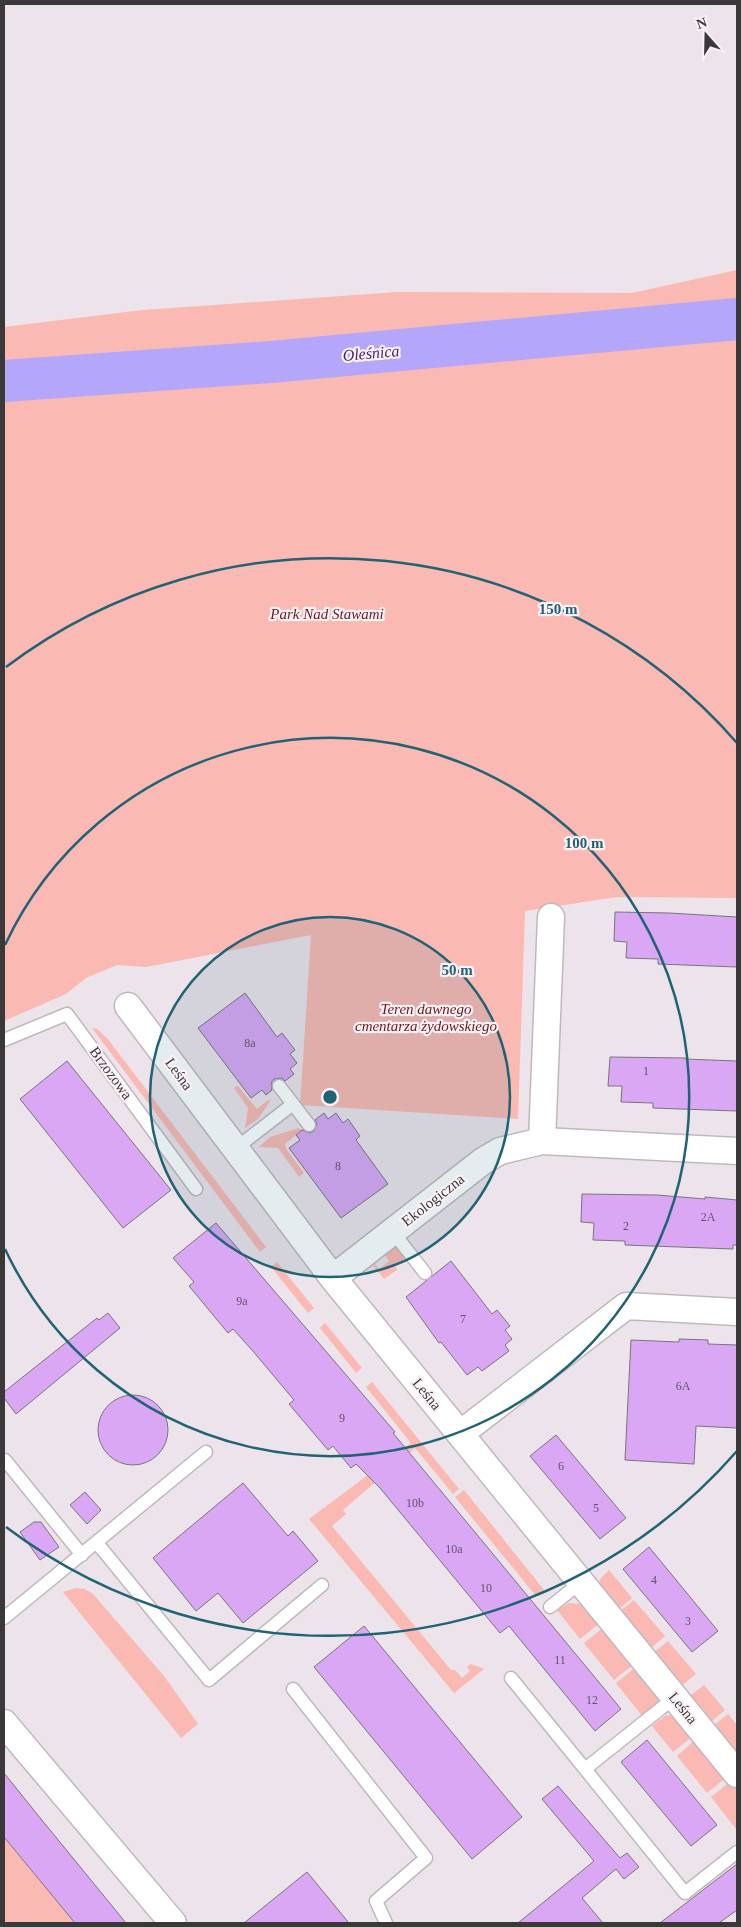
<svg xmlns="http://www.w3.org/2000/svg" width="741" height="1927" font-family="'Times New Roman',serif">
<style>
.green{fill:#fab9b2}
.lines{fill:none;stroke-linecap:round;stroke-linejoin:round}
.river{stroke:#b4a7fb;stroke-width:42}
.building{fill:#daa7f4;stroke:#79747c}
.service-casing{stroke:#c1b8be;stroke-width:15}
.minor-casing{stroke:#c1b8be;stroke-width:29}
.service{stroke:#fff;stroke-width:12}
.minor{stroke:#fff;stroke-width:26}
.ring{fill:none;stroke:#1f6375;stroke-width:2.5}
.labels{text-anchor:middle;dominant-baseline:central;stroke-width:4.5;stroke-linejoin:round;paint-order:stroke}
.number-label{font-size:12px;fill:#635468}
.park-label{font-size:15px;font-style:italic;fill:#6e1919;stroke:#fbf1f7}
.street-label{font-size:15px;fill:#3b383a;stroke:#fbf1f7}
.water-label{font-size:16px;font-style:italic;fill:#402483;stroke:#fbf1f7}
.centre{fill:#1f6375;stroke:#fbf1f7;stroke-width:2.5}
.ring-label{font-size:15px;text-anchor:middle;font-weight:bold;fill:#1f6375;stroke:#fbf1f7;stroke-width:4.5;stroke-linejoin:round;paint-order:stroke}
</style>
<rect width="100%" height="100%" fill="#ede3ea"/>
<path class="green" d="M737,270V898L617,897L525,911L518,1119L300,1105L311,935L146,967L117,965L86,978L66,994L4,1021V327L143,310L397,292L632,293Z
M92,1028L97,1029L107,1038L266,1247L260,1252Z
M238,1086L257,1109L267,1101L271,1100L258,1119L245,1128L248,1108L234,1088Z
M299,1128L302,1130L285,1144L287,1150L304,1173L299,1177L278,1148L259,1147L270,1137Z
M392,1246L399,1249L404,1259L395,1266L397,1270L384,1279L366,1256L367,1255L379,1269L389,1261L379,1247Z
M277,1262L314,1308L308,1313L271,1267Z
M325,1323L362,1368L356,1373L320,1328Z
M372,1382L459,1489L453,1494L415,1448L343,1510L346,1514L332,1526L451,1670H455L462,1678L470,1671L467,1667L471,1664L484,1669L454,1693L309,1519L411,1443L366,1387Z
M464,1490L544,1590L536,1596L455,1497Z
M609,1570L632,1598L613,1614L598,1593L600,1579Z
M76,1588L85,1589L93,1594L164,1676L198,1724L181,1738L63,1592Z
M634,1600L665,1636L645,1653L614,1616Z
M569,1603L582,1604L600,1623L580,1639L557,1610Z
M604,1627L634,1664L614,1680L584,1643Z
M668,1641L696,1674L676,1690L648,1657Z
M636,1667L663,1700L643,1717L616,1683Z
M704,1685L725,1710L705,1727L690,1696Z
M728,1714L737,1725V1766L708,1730Z
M666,1715L673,1716L693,1736L673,1752L652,1726Z
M696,1739L727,1777L707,1793L677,1756Z
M731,1781L737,1789L736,1829L711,1797Z
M4,1837L10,1845L75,1923H4Z"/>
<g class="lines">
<path class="river" d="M4,381L271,362L737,319"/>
</g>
<path class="building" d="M615,912L669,913L737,917V967L658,964V959L626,958L627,942L614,941Z
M245,993L277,1037L282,1033L295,1050L290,1054L297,1063L290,1069L294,1074L285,1081L282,1078L274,1079L271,1083L272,1090L266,1095L262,1090L251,1098L198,1028Z
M610,1057L685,1058V1059L737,1061V1111L653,1108V1103L621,1102L622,1086H608Z
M67,1061L171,1190L123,1228L20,1099Z
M324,1113L328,1119L336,1113L343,1123L348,1119L360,1136L356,1140L388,1184L341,1218L289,1148L300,1140L296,1135L302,1130L310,1133L314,1131L317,1124L315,1120Z
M582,1194L657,1195L705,1199V1197L737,1200V1245H733V1249L625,1245V1241L593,1240L594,1223L581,1222Z
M216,1223L395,1432L393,1433L621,1709L595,1731L509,1626L500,1633L380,1488L356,1464L351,1468L333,1446L328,1450L289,1404L294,1400L252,1350L233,1329L228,1333L189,1286L194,1282L173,1258Z
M451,1261L492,1314L497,1310L510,1326L505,1330L512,1339L505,1345L509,1351L482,1371L478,1367L467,1375L441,1342L439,1343L406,1297Z
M108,1313L120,1328L16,1414L4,1398V1392L97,1318L99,1320Z
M679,1339L708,1340V1344L737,1345V1428L696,1426L694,1464L625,1460L631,1340L679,1342Z
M98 1430a35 35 0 1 1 70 0a35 35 0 1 1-70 0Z
M556,1435L626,1518L600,1539L530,1456Z
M243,1483L288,1536L293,1531L318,1561L243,1623L218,1593L196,1611L153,1558Z
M85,1492L101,1510L87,1524L70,1505Z
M34,1522H41L59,1547L40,1560L20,1532Z
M649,1547L718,1631L692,1652L623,1569Z
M364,1626L522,1817L472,1859L314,1667Z
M647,1740L717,1825L691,1846L621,1762Z
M4,1773L41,1819L126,1923H75L4,1837Z
M558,1786L620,1858L627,1853L639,1867L624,1879L616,1869L582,1898L603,1923H518L594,1861L542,1799Z
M737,1864V1910L719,1923H660Z
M307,1872L349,1923H244Z"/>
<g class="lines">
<defs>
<path id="service" d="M4,1040L67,1014L196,1189
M293,1104L309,1125
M235,1149L293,1104L279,1086
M393,1232L425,1273
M5,1460L82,1555
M97,1543L209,1680L322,1585
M550,1607L580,1583
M4,1618L206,1452
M511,1678L585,1769
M293,1689L426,1858L376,1901L386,1923
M674,1698L585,1769L685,1893L737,1852"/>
<path id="minor" d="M128,1006L333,1278L737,1774
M542,1141L551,917
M333,1278L483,1161L500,1151L542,1141L737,1151
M460,1434L626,1306L737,1312
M4,1723L173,1923"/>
</defs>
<use href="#service" class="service-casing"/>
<use href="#minor" class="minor-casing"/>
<use href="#service" class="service"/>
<use href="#minor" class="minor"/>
</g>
<circle cx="330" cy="1097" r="180" fill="#1f6375" fill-opacity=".12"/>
<g class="ring">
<circle cx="330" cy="1097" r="180"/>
<path d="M5 945A359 359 0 1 1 5 1249"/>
<path d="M737 1451A539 539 0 0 1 6 1527M6 667A539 539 0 0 1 737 743"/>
</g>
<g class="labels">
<g class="number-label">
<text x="250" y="1043">8a</text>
<text x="646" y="1071">1</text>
<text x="338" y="1166">8</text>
<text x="708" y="1217">2A</text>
<text x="626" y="1226">2</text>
<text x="242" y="1301">9a</text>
<text x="463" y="1319">7</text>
<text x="683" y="1386">6A</text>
<text x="342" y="1418">9</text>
<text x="561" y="1466">6</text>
<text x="415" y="1503">10b</text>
<text x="596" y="1508">5</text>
<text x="454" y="1549">10a</text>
<text x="654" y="1580">4</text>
<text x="486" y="1588">10</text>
<text x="688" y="1621">3</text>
<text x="560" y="1660">11</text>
<text x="592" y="1700">12</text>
</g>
<g class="park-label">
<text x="327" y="614">Park Nad Stawami</text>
<text x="426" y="1009">Teren dawnego<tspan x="426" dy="17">cmentarza żydowskiego</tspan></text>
</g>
<g class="street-label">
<text transform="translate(111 1073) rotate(54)">Brzozowa</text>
<text transform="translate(179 1074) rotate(54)">Leśna</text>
<text transform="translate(433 1200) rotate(-38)">Ekologiczna</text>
<text transform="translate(427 1394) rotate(51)">Leśna</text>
<text transform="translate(683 1708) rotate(51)">Leśna</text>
</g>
<g class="water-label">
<text transform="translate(371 353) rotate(-5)">Oleśnica</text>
</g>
</g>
<circle cx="330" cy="1097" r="8" class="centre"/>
<g class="ring-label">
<text x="558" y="614">150 m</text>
<text x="584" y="848">100 m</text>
<text x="457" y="975">50 m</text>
</g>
<rect width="741" height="1927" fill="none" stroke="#3b383a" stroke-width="10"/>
<g transform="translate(706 35) rotate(340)" stroke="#fbf1f7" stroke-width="4" paint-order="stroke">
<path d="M0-4L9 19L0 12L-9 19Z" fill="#3b383a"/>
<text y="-8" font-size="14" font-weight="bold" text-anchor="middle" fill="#3b383a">N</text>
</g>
</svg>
